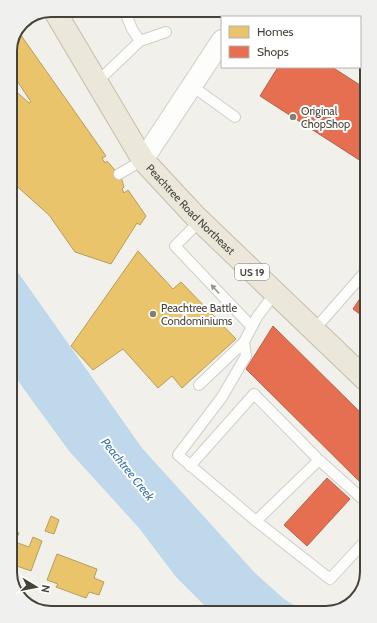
<svg xmlns="http://www.w3.org/2000/svg" width="377" height="623" font-family="Cabin,sans-serif">
<style>
.water{fill:#c0d8eb}
.homes{fill:#e9c46a;stroke:#b89d5b}
.shops{fill:#e76f51;stroke:#b7624a}
.lines{fill:none;stroke-linecap:round;stroke-linejoin:round}
.lane-casing{stroke:#cfcec9;stroke-width:12}
.street-casing{stroke:#cfcec9;stroke-width:22}
.highway-casing{stroke:#c7bda9;stroke-width:24}
.lane{stroke:#fdfdfc;stroke-width:10}
.street{stroke:#fdfdfc;stroke-width:20}
.highway{stroke:#ebe7db;stroke-width:22}
.oneway{fill:#999690}
.poi-dot{fill:#827f77;stroke:#fff;stroke-width:1.5}
.labels{text-anchor:middle;dominant-baseline:central;stroke-width:4;stroke-linejoin:round;paint-order:stroke}
.shield{fill:#fff;stroke:#7e7b74;stroke-width:1}
.shield-label{font-size:10px;font-weight:bold;fill:#474238}
.poi-label{font-size:11px;fill:#474238;stroke:#fff;text-anchor:start}
.street-label{font-size:11px;fill:#474238;stroke:#fff}
.water-label{font-size:12px;font-style:italic;fill:#3a75aa;stroke:#fff}
.rim{fill:none;stroke:#474238;stroke-width:2}
</style>
<rect width="100%" height="100%" fill="#f1f0eb"/>
<path class="water" d="M12,264L142,448L255,573L284,599L300,609L210,611L176,577L139,528L69,451L13,374Z"/>
<path class="homes" d="M318,10H329L349,17H314Z
M18,31L106,156L102,158L105,163L107,161L121,177L124,187L122,189L124,193L128,190L146,216L140,225L137,223L111,264L75,252L49,215L11,181L10,86L29,103L31,102L10,70V49Z
M138,251L173,289L181,282L236,339L182,388L172,376L158,388L123,349L93,370L71,346Z
M51,516L59,520L54,534L45,531Z
M14,531L19,533L15,542L29,547L33,537L42,541L31,571L14,565Z
M57,554L97,569L94,578L104,582L99,595L89,592L86,598L56,587L58,584L47,580Z"/>
<path class="shops" d="M278,67H332L363,87L364,163L260,96Z
M361,297L365,299V318L353,309Z
M273,326L366,418V488L246,369Z
M327,478L350,499L307,546L284,525Z"/>
<g class="lines">
<defs>
<path id="lane" d="M175,10V11
M125,12L132,29L140,41
M97,82L140,41L166,32
M192,86L235,117
M119,174L143,160
M200,221L175,246L252,327
M314,330L365,272
M244,342L246,356L222,397L178,455L256,521L319,460
M199,385L244,342L257,317L275,293
M190,466L254,394L319,460L366,502
M256,521L330,579L367,539"/>
<path id="street" d="M237,17L241,10
M143,160L222,40"/>
<g id="highway">
<path id="s1" d="M54,10L143,160L195,216L365,379"/>
</g>
</defs>
<use href="#lane" class="lane-casing"/>
<use href="#street" class="street-casing"/>
<use href="#highway" class="highway-casing"/>
<use href="#lane" class="lane"/>
<use href="#street" class="street"/>
<use href="#highway" class="highway"/>
</g>
<defs><path id="oneway-solid" d="M-6-.8H1V-3.2L6.5 0L1 3.2V.8H-6Z"/></defs>
<use class="oneway" href="#oneway-solid" transform="translate(215 289) rotate(-133)"/>
<g class="poi-dot">
<circle cx="293" cy="117" r="4"/>
<circle cx="153" cy="314" r="4"/>
</g>
<g class="labels">
<rect class="shield" x="235" y="264" width="34" height="16" rx="3"/>
<g class="shield-label">
<text x="252" y="272">US 19</text>
</g>
<g class="poi-label">
<text x="301" y="111">Original<tspan x="301" dy="13">ChopShop</tspan></text>
<text x="161" y="308">Peachtree Battle<tspan x="161" dy="13">Condominiums</tspan></text>
</g>
<g class="street-label">
<text stroke="none"><textPath href="#s1" startOffset="243">Peachtree Road Northeast</textPath></text>
</g>
<g class="water-label">
<text transform="translate(128 469) rotate(51)">Peachtree Creek</text>
</g>
</g>
<path d="M0 0H377V623H0ZM51 17H326A34 34 0 0 1 360 51V572A34 34 0 0 1 326 606H51A34 34 0 0 1 17 572V51A34 34 0 0 1 51 17Z" fill="#f0f0ef" fill-rule="evenodd"/>
<path class="rim" d="M51 17H326A34 34 0 0 1 360 51V572A34 34 0 0 1 326 606H51A34 34 0 0 1 17 572V51A34 34 0 0 1 51 17Z"/>
<rect x="221" y="16" width="140" height="52" fill="#ffffff" stroke="#b5b3af"/>
<rect x="229" y="26" width="20" height="12" fill="#e9c46a" stroke="#b5b3af"/>
<text x="257" y="36" font-size="12" fill="#474238">Homes</text>
<rect x="229" y="46" width="20" height="12" fill="#e76f51" stroke="#b5b3af"/>
<text x="257" y="56" font-size="12" fill="#474238">Shops</text>
<g transform="translate(36 587) rotate(100)" stroke="#ffffff" stroke-width="3" paint-order="stroke">
<path d="M0-3L7 15L0 10L-7 15Z" fill="#474238"/>
<text y="-6" font-size="11" font-weight="bold" text-anchor="middle" fill="#474238">N</text>
</g>
</svg>
